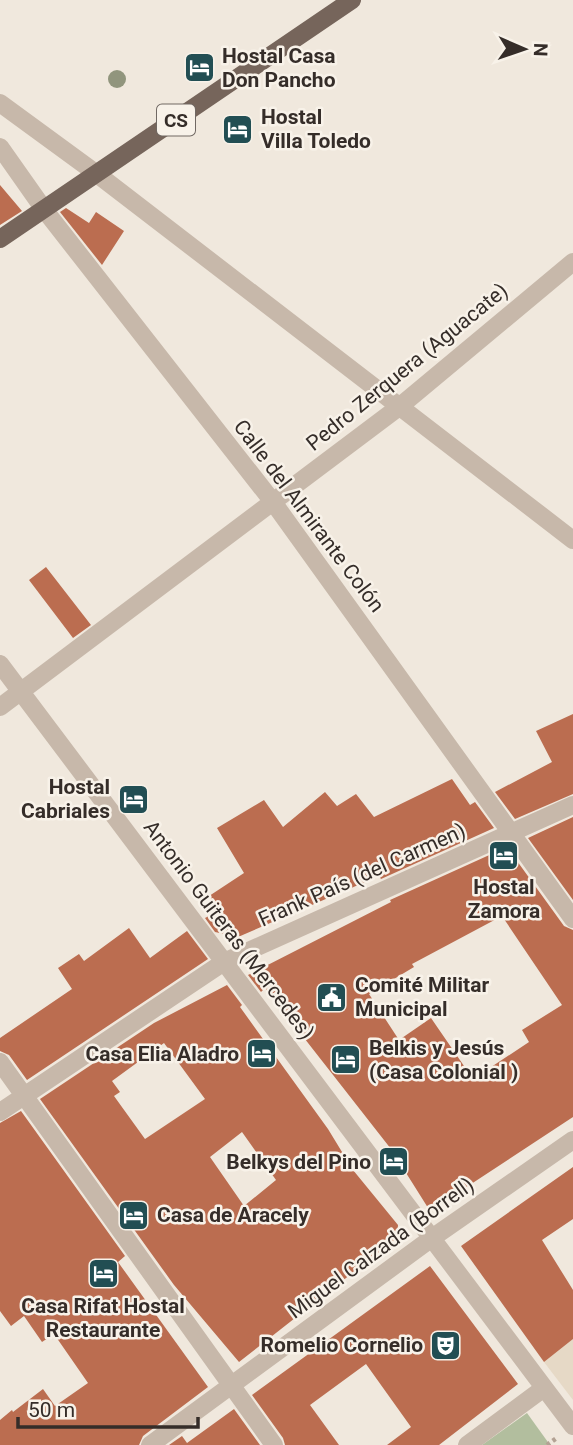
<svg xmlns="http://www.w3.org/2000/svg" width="573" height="1445" font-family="Roboto,sans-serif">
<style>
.green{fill:#b2be9e}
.plaza{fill:#e6d9c6}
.building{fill:#bb6d50;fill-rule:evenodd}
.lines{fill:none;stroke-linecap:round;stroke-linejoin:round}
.path{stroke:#b3a294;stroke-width:4.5;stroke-dasharray:3.5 3.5;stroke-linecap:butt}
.street{stroke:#c7b8aa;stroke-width:18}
.primary{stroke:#76655b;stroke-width:18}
.tree{fill:#91957d}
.labels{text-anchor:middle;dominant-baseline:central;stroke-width:5;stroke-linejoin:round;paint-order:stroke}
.shield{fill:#f8f2e9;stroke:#706863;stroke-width:2}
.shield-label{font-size:19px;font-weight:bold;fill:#352d29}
.poi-label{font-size:21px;font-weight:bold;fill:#352d29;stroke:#f8f2e9;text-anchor:start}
.street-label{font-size:21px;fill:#352d29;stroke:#f8f2e9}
</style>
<rect width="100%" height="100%" fill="#f0e8dd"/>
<path class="green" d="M527,1413L550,1445H482Z"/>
<path class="plaza" d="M573,1339V1400L544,1362Z"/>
<path class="building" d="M0,185L22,211L0,225Z
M66,208L89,223L96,212L124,231L102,265L60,212Z
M46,567L91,625L73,638L29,580Z
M573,714V794L515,819L495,792L552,762L536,731Z
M452,779L470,805L475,802L494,828L381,879L379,876L238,937L215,932L205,918L209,916L200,902L244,873L217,828L264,800L283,827L325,792L337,806L356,794L374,817Z
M573,817V900L528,838Z
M507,847L564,926L573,930V1117L430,1211L391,1149L265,988L261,992L248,975L391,902L390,900ZM502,916L562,1005L522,1030L529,1042L473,1079L431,1018L399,1040L369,994L414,967L412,964Z
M129,928L150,958L187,931L208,959L27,1080L9,1055L0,1051V1038L72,989L58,968L79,954L84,961Z
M227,985L242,1005L240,1007L328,1129L353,1170L398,1225L397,1238L239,1362L174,1285L40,1099L154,1023ZM164,1043L205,1099L145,1139L114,1096L120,1092L112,1081ZM242,1132L276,1180L244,1206L210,1157Z
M21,1111L125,1256L118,1262L208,1387L143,1436L139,1445H0V1420L12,1410L13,1412L43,1389L55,1406L88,1383L54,1334L42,1342L24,1316L11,1326L0,1311V1123Z
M573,1167V1219L542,1240L573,1290V1339L544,1362L461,1246Z
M430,1266L518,1384L439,1445H387L411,1427L366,1364L310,1405L339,1445H285L283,1438L252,1395Z
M234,1409L260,1445H169L182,1436L187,1443Z"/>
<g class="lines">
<path class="path" d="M547,1445L558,1437"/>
<path class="street" d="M0,103L97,174L573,540
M0,147L43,208L273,502L573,919
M0,664L573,1426
M0,707L399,407L573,262
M0,1062L274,1445
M0,1112L224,962L573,805
M150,1445L432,1238L573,1140
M467,1445L544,1388"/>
<path class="primary" d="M0,239L352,0"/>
</g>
<circle class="tree" cx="117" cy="79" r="9"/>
<defs>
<symbol id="hotel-square" viewBox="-11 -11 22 22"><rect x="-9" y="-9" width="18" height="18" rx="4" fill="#224e53" stroke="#f8f2e9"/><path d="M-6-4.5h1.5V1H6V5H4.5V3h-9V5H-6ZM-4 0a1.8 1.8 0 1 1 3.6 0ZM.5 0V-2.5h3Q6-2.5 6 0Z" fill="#fff"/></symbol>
<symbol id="civic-square" viewBox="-11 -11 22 22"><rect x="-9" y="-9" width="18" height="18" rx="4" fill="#224e53" stroke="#f8f2e9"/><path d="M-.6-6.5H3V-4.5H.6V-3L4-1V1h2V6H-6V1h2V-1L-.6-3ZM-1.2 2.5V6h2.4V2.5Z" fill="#fff"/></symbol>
<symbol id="theatre-square" viewBox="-11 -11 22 22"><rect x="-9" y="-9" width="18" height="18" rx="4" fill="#224e53" stroke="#f8f2e9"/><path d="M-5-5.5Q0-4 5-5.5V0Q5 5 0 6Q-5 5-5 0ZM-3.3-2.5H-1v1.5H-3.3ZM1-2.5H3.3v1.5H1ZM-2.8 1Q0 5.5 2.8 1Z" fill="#fff"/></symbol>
</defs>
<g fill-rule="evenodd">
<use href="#hotel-square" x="182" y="50" width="35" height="35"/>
<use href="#hotel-square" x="220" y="112" width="35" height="35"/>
<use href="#hotel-square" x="116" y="782" width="35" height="35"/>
<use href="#hotel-square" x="486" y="838" width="35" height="35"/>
<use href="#civic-square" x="314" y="980" width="35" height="35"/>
<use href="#hotel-square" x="244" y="1036" width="35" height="35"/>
<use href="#hotel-square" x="328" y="1042" width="35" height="35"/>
<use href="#hotel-square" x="376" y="1144" width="35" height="35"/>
<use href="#hotel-square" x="116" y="1198" width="35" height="35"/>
<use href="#hotel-square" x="86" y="1256" width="35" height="35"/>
<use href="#theatre-square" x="428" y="1328" width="35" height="35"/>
</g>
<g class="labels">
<rect class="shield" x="157" y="104.5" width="38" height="31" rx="5"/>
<g class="shield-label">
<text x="176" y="120">CS</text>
</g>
<g class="poi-label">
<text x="222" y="56">Hostal Casa<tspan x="222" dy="24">Don Pancho</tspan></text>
<text x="261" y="117">Hostal<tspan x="261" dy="24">Villa Toledo</tspan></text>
<text x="110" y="787" text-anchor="end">Hostal<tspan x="110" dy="24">Cabriales</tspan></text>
<text x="504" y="887" text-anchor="middle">Hostal<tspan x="504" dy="24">Zamora</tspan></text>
<text x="355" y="985">Comité Militar<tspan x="355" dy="24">Municipal</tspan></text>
<text x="369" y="1048">Belkis y Jesús<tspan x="369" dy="24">(Casa Colonial )</tspan></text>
<text x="239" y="1054" text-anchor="end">Casa Elia Aladro</text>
<text x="371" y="1162" text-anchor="end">Belkys del Pino</text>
<text x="157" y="1215">Casa de Aracely</text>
<text x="103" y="1306" text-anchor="middle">Casa Rifat Hostal<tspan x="103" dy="24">Restaurante</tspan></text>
<text x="423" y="1345" text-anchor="end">Romelio Cornelio</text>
</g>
<g class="street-label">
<text transform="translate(407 367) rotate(-39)">Pedro Zerquera (Aguacate)</text>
<text transform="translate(309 516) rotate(53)">Calle del Almirante Colón</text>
<text transform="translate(362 875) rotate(-24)">Frank País (del Carmen)</text>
<text transform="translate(229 930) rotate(53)">Antonio Guiteras (Mercedes)</text>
<text transform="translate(381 1248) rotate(-36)">Miguel Calzada (Borrell)</text>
</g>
</g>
<g transform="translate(524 49) rotate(92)" stroke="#f8f2e9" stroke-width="5" paint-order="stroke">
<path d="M0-5L12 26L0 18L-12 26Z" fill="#352d29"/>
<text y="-10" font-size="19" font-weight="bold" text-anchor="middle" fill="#352d29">N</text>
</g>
<path d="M18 1417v10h180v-10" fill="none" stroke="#352d29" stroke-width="3.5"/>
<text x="28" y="1417" font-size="21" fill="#352d29" stroke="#f8f2e9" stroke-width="5" paint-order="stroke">50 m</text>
</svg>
